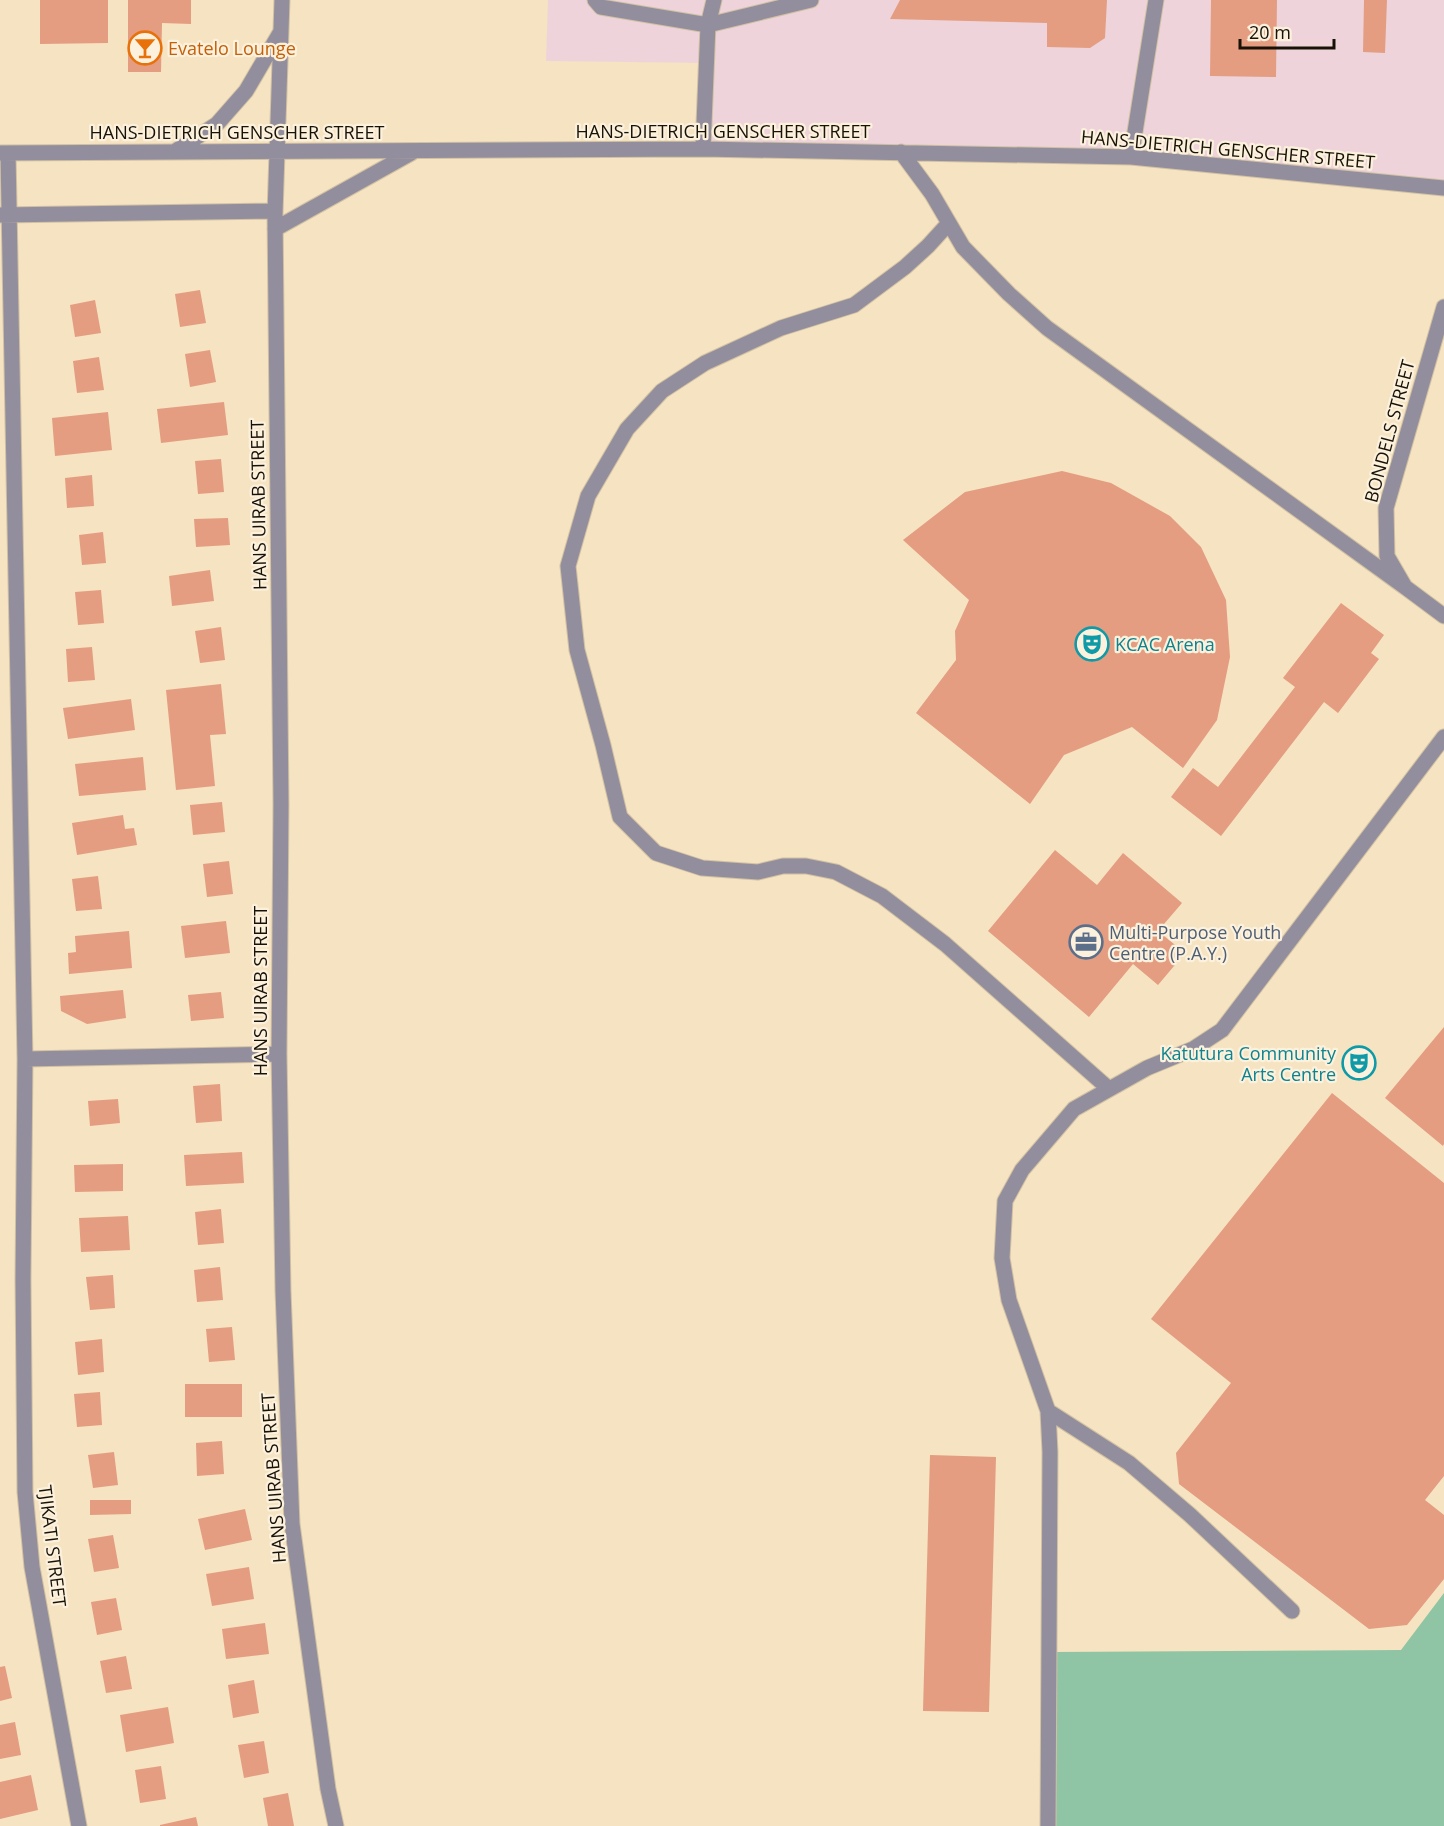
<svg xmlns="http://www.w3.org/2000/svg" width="1444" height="1826" font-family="'Open Sans',sans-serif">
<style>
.commercial{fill:#eed4da}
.green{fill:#8fc5a5}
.building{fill:#e49d80}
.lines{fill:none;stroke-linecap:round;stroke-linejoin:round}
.minor-casing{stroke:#d1c1a3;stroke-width:17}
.minor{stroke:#938e9d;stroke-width:15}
.labels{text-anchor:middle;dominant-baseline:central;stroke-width:4.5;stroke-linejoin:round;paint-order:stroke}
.food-label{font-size:18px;fill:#c56008;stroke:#fcf1dd;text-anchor:start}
.street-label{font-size:18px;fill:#171106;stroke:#fcf1dd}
.culture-label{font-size:18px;fill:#0d838f;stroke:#fcf1dd;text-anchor:start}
.service-label{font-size:18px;fill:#4e5e75;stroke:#fcf1dd;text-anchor:start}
</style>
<rect width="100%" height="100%" fill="#f5e3c1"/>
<path class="commercial" d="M548,0H1444V188L1131,157L704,149L707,63L546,61Z"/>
<path class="green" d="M1444,1593V1826H1052L1053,1652L1401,1650Z"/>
<path class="building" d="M40,0H108V43L40,44Z
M128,0H191V24L162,23L161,72H128Z
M900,0H1107L1105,38L1090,48L1047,47V23L890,19Z
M1211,0H1277L1276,77L1210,76Z
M1364,0H1387L1385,53L1363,52Z
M200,290L206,323L180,327L175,294Z
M95,300L101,333L75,337L70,305Z
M210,350L216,382L190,387L185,354Z
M99,357L104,390L77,393L73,361Z
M224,402L228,435L161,443L157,409Z
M108,412L112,450L55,456L52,418Z
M221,459L224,492L198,494L195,461Z
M1062,471L1111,483L1170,516L1201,547L1226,600L1230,657L1217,720L1183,768L1132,727L1064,755L1030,804L916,713L956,660L955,631L969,600L903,540L965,492Z
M92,475L94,506L67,508L65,478Z
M228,518L230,545L196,547L194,519Z
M103,532L106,563L82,565L79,535Z
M210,570L214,601L172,606L169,576Z
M101,590L104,623L78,625L75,592Z
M1341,603L1384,635L1371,653L1379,659L1338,713L1324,702L1221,836L1171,797L1193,768L1218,787L1295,687L1283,678Z
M221,627L225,660L200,663L195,631Z
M92,647L95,680L68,682L66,649Z
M221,684L226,734L210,735L215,786L176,790L166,690Z
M131,699L135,730L68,739L63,708Z
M143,757L146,790L79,796L75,764Z
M222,802L225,832L193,835L190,805Z
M123,815L125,829L134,828L137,845L77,855L72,823Z
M1055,850L1097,885L1123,853L1182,903L1158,931L1185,953L1158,985L1133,964L1089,1017L988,931Z
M229,861L233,894L207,897L203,864Z
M98,876L102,909L76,911L72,879Z
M226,921L230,953L185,958L181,926Z
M129,931L132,968L69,974L68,953L76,952L75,936Z
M123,990L126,1018L87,1024L61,1011L60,996Z
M221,992L224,1018L191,1021L188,995Z
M1444,1027V1144L1443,1146L1385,1098Z
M220,1084L222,1121L196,1123L193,1086Z
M1332,1093L1444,1183V1476L1425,1500L1444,1515V1579L1407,1625L1369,1629L1179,1484L1176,1453L1231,1383L1151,1319Z
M118,1099L120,1123L90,1126L88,1101Z
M242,1152L244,1183L186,1186L184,1155Z
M123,1164V1191L75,1192L74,1165Z
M221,1209L224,1243L198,1245L195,1212Z
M128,1216L130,1250L81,1252L79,1218Z
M220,1267L223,1300L197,1302L194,1270Z
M113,1275L115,1308L90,1310L86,1277Z
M232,1327L235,1360L209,1362L206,1329Z
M102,1339L104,1372L78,1375L75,1342Z
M185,1384H242V1417H185Z
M100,1392L102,1425L77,1427L74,1394Z
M222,1441L224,1474L197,1476L196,1443Z
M114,1452L118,1485L93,1488L88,1455Z
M930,1455L996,1457L989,1712L923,1711Z
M90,1500H131V1514L90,1515Z
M245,1509L252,1540L205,1550L198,1519Z
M113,1535L119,1568L94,1572L88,1539Z
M249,1567L254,1599L212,1606L206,1574Z
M116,1598L122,1630L97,1635L91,1602Z
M265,1623L269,1654L226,1659L222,1629Z
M126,1656L132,1689L106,1693L100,1661Z
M5,1666L12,1698L0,1701V1667Z
M254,1680L259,1713L233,1718L228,1685Z
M168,1707L174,1743L126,1752L120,1715Z
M15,1722L21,1755L0,1759V1725Z
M264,1741L269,1773L244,1778L238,1745Z
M161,1766L166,1799L140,1803L135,1770Z
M31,1775L38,1810L0,1819V1782Z
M288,1793L294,1826H268L263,1798Z
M196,1817L198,1826H160V1825Z"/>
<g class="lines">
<defs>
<path id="minor" d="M282,0L275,214L281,804L279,1054L283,1291L292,1524L328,1789L336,1826
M595,0L601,7L708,25L811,0
M703,149L708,25L714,0
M174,152L217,124L246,91L280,33
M901,152L932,194L963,247L1009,294L1047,328L1405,587
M0,153L703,149L1131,157L1444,188
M8,153L25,1059L23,1279L25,1492L32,1567L79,1826
M1131,157L1156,0
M0,215L275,211
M949,223L928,246L905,267L854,305L781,328L705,363L662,391L627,429L588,496L568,566L577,650L603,745L620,817L656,853L702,868L758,872L783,866H806L836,872L882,896L945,944L1108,1088
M275,229L413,152
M1444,307L1386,508L1387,556L1405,587L1444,616
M25,1059L279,1054
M1048,1411L1129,1463L1190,1515L1292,1611
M1048,1826L1050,1452L1048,1411L1009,1300L1002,1258L1005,1201L1022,1170L1074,1109L1147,1068L1193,1049L1222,1030L1444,737"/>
</defs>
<use href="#minor" class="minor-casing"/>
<use href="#minor" class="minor"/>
</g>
<defs>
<symbol id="bar-ring" viewBox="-11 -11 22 22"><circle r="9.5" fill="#fcf1dd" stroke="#e8710a" stroke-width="1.5"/><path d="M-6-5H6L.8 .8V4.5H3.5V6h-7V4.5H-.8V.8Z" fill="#e8710a"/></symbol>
<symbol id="theatre-ring" viewBox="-11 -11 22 22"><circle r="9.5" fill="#fcf1dd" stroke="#0f9aa8" stroke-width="1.5"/><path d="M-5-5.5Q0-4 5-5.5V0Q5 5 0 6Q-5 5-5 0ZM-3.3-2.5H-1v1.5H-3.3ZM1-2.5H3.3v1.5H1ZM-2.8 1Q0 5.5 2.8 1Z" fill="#0f9aa8"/></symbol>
<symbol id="office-ring" viewBox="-11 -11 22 22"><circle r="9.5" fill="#fcf1dd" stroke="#5c6f8a" stroke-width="1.5"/><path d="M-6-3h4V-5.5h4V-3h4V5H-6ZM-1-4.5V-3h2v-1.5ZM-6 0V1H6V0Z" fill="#5c6f8a"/></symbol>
</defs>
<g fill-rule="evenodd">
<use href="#bar-ring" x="126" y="29" width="38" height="38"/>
<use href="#theatre-ring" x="1073" y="625" width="38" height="38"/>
<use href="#office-ring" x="1067" y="923" width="38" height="38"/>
<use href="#theatre-ring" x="1340" y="1044" width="38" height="38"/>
</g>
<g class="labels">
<g class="food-label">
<text x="168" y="48">Evatelo Lounge</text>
</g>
<g class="street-label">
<text x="723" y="131">HANS-DIETRICH GENSCHER STREET</text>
<text x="237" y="132">HANS-DIETRICH GENSCHER STREET</text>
<text transform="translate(1228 149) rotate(5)">HANS-DIETRICH GENSCHER STREET</text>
<text transform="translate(1389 431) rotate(-75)">BONDELS STREET</text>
<text transform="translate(258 505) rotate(-91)">HANS UIRAB STREET</text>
<text transform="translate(260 991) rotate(-90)">HANS UIRAB STREET</text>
<text transform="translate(273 1478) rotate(-94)">HANS UIRAB STREET</text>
<text transform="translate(53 1546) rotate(83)">TJIKATI STREET</text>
</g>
<g class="culture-label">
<text x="1115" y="644">KCAC Arena</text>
<text x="1336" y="1053" text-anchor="end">Katutura Community<tspan x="1336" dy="21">Arts Centre</tspan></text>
</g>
<g class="service-label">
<text x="1109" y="932">Multi-Purpose Youth<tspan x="1109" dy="21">Centre (P.A.Y.)</tspan></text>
</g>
</g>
<path d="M1240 39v9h94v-9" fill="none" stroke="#171106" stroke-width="3"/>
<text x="1249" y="39" font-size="18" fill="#171106" stroke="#fcf1dd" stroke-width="4.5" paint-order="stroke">20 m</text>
</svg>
